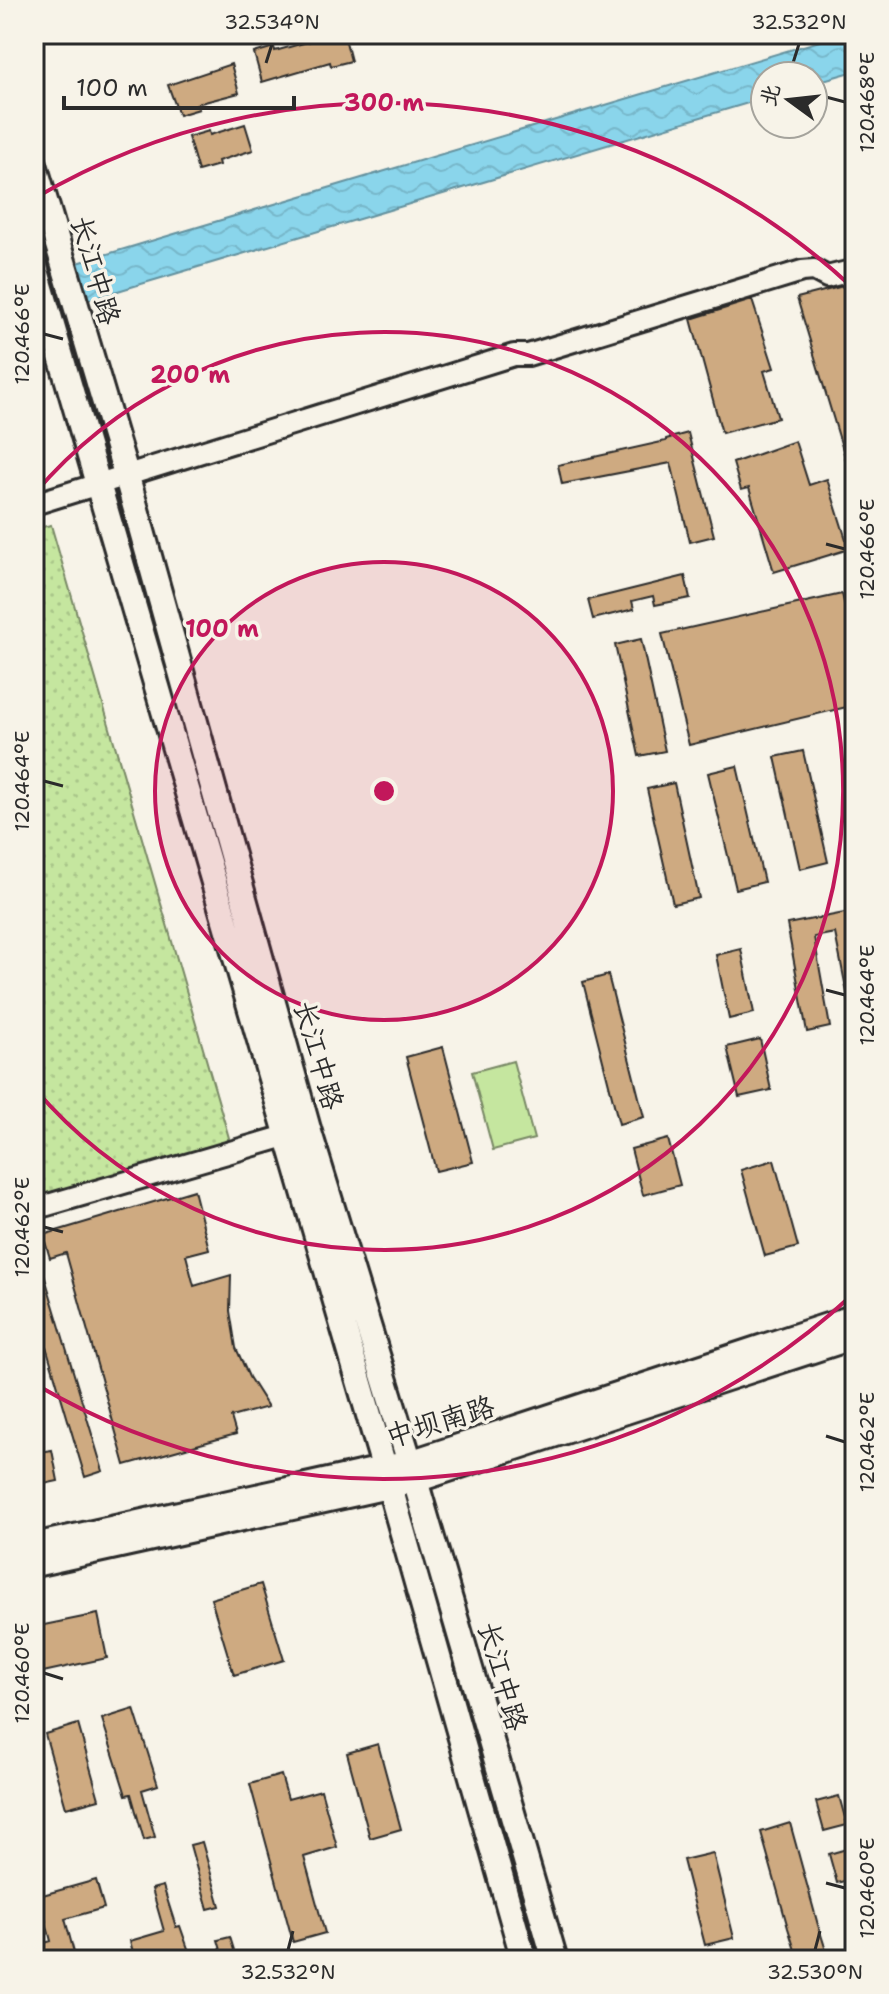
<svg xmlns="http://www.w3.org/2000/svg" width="889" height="1994" font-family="'Shantell Sans','LXGW WenKai TC',sans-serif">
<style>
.grass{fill:url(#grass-dots);stroke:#788865;stroke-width:2}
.garden{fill:#c5e69f;stroke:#788865;stroke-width:2}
.water{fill:url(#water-waves);stroke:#64919e;stroke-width:2}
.building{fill:#ceaa81;stroke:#2b2b2b;stroke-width:2}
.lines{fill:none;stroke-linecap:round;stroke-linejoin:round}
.minor-casing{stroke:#2b2b2b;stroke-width:26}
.major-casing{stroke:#2b2b2b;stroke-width:30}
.minor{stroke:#f7f3e8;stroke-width:20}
.major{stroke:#f7f3e8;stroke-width:24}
.ticks{fill:none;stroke:#2b2b2b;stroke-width:3}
.ring{fill:none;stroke:#c2185b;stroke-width:4}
.labels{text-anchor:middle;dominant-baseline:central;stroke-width:7;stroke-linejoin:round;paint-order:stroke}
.street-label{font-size:28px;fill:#2b2b2b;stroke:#f7f3e8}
.centre{fill:#c2185b;stroke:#f7f3e8;stroke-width:4}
.ring-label{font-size:24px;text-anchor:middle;font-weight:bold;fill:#c2185b;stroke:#f7f3e8;stroke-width:7;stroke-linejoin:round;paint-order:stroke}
.neatline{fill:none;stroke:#2b2b2b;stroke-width:3}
.ticks-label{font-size:20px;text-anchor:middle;fill:#2b2b2b}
</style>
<defs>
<pattern id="grass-dots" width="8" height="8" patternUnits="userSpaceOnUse" patternTransform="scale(2)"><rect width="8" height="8" fill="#c5e69f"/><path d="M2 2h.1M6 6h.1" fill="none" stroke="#a9c589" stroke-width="1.8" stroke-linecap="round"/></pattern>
<pattern id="water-waves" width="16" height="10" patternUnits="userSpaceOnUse" patternTransform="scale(2)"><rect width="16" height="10" fill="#8ad5eb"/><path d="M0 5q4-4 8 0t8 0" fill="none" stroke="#77b7ca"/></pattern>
</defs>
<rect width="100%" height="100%" fill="#f7f3e8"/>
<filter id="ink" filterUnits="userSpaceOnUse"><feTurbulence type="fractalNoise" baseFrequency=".0125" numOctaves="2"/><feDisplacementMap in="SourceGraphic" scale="16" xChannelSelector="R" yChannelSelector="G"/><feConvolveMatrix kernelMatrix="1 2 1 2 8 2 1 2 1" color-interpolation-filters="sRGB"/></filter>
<g filter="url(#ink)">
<path class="grass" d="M51,525L229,1138L217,1148L34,1201V529Z"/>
<path class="garden" d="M513,1061L534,1139L493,1150L472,1072Z"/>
<path class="water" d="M843,34H855V71L813,83V76H765V98L34,316V276Z"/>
<path class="building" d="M336,34H344L351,61L331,66L330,62L262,82L254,53L274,47L275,51Z
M231,64L239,93L197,104L199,109L179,115L168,85Z
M245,124L253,150L218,161L219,165L198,171L188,137L209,131L210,135Z
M855,283V366L850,367L855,383V479L852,480L797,298Z
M752,300L774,368L764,371L778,418L722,433L691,319Z
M688,433L714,536L690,542L671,463L562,484L558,465L666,441V439Z
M795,441L809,485L827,479L849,549L774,572L749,488L741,490L733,463Z
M685,576L690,598L655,605L653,596L632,601L634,609L593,619L588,600Z
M842,594L855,648V705L689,745L662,634Z
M641,639L665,751L639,756L615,645Z
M803,751L828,862L800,869L775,757Z
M737,766L764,882L736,889L708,773Z
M674,783L699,898L673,904L647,789Z
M855,911V1002L849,1003L835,933L814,937L830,1027L807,1032L787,924Z
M741,949L754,1013L729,1019L716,955Z
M608,975L644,1117L619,1124L583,982Z
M760,1039L771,1090L739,1097L727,1047Z
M443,1047L473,1162L436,1171L406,1057Z
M668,1139L680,1185L643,1195L631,1149Z
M774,1160L798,1247L765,1256L741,1170Z
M194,1190L209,1249L186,1255L194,1286L231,1275L230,1311L236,1348L249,1377L268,1407L231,1417L236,1434L125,1465L66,1253L50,1258L43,1235Z
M37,1251L103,1471L85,1477L34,1306V1252Z
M52,1450L58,1481L34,1486V1453Z
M261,1584L284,1660L234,1675L211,1599Z
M98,1614L107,1658L34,1674V1627Z
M134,1709L158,1785L142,1790L155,1837L144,1840L131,1794L126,1795L102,1719Z
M78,1724L99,1799L66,1808L45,1734Z
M378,1744L401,1829L370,1838L347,1753Z
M281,1775L288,1799L321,1790L337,1847L304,1857L325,1933L293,1942L250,1784Z
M839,1796L847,1825L824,1831L816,1802Z
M790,1823L818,1925L829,1960H798L788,1928L761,1832Z
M202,1842L220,1906L208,1909L190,1845Z
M850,1848L855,1878L837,1883L829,1854Z
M713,1853L734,1938L705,1945L683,1860Z
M96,1880L104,1908L65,1919L76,1960H34V1946L51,1941L39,1896Z
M163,1886L176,1927L180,1926L192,1960H135L130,1941L164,1931L152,1889Z
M230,1937L237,1960H224L218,1940Z"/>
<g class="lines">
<defs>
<path id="minor" d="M34,504L514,355H528L802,271L814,270L827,277L855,270
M34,1209L303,1131"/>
<path id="major" d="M34,164L127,477L308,1129L410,1463L555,1960
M34,264L385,1470L524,1960
M34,1546L410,1463L855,1317
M34,1564L415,1480L855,1336"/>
</defs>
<use href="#minor" class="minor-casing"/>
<use href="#major" class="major-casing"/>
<use href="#minor" class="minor"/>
<use href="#major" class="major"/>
</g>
</g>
<path class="ticks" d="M266,63L272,44M793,63L799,44M826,97L845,102M44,334L63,339M826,544L845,549M44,781L63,786M826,990L845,995M44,1227L63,1232M826,1436L845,1442M44,1673L63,1679M826,1883L845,1888M288,1950L293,1931M815,1950L820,1931"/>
<circle cx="384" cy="791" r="229" fill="#c2185b" fill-opacity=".12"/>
<g class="ring">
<circle cx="384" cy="791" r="229"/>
<path d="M35 493A459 459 0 1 1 35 1089"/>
<path d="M853 1294A688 688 0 0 1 35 1384M35 198A688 688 0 0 1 853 288"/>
</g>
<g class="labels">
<g class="street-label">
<text transform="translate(96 270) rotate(74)">长江中路</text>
<text transform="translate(319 1055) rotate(74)">长江中路</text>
<text transform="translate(440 1421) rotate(-17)">中坝南路</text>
<text transform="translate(503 1676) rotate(74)">长江中路</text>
</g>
</g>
<circle cx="384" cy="791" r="12" class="centre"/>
<g class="ring-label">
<text x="384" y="111">300 m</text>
<text x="190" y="383">200 m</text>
<text x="222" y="637">100 m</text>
</g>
<rect width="889" height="1994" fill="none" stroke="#f7f3e8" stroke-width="88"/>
<g transform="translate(789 100) rotate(285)"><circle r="38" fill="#f7f3e8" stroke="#a5a39c" stroke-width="2"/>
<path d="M0-6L14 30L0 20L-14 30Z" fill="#2b2b2b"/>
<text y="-12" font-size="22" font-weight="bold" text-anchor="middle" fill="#2b2b2b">北</text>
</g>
<path d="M64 96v12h230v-12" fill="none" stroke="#2b2b2b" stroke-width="4"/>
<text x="76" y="96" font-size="24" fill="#2b2b2b" stroke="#f7f3e8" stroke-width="6" paint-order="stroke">100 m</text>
<rect x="44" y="44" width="801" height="1906" class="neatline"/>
<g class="ticks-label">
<text x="272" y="29">32.534°N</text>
<text x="799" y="29">32.532°N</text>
<text transform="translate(867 102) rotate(-90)" y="7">120.468°E</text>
<text transform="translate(22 334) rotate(-90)" y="7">120.466°E</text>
<text transform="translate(867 549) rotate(-90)" y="7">120.466°E</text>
<text transform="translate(22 781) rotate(-90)" y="7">120.464°E</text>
<text transform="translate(867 995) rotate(-90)" y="7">120.464°E</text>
<text transform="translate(22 1227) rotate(-90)" y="7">120.462°E</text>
<text transform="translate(867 1442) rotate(-90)" y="7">120.462°E</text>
<text transform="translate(22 1673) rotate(-90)" y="7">120.460°E</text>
<text transform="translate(867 1888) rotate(-90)" y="7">120.460°E</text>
<text x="288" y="1979">32.532°N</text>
<text x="815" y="1979">32.530°N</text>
</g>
</svg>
